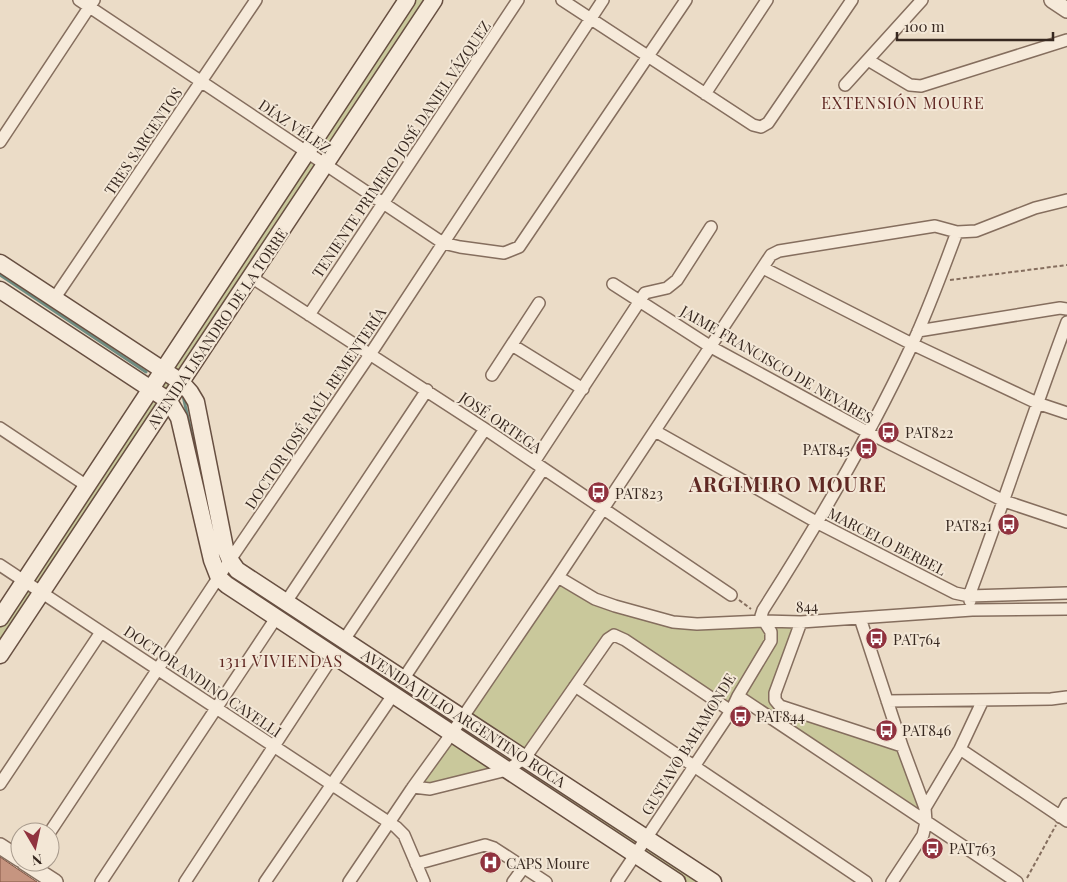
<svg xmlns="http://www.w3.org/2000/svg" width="1067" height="882" font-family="'Playfair Display',serif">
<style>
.green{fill:#c9c89b}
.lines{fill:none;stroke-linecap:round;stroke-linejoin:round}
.stream{stroke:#6f8d82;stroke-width:3}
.building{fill:#c69580;stroke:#835645}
.minor-casing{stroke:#856e5e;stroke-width:14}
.tertiary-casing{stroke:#856e5e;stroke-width:18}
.secondary-casing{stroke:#674f41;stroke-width:19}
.path{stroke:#856e5e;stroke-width:2;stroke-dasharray:4 2.5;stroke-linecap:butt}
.minor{stroke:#f6eada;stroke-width:11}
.tertiary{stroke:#f6eada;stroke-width:15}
.secondary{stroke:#f6eada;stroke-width:16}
.labels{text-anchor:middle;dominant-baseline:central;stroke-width:4;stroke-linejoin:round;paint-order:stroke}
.street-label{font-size:15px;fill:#372820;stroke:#f3e7d6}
.poi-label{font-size:15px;fill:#372820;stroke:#f3e7d6;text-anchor:start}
.neighbourhood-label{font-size:16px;letter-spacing:1px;fill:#602823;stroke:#f3e7d6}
.district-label{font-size:20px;font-weight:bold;letter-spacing:1px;fill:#602823;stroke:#f3e7d6}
</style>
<rect width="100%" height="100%" fill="#ebdcc7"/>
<path class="green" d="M407,0H434L0,655V618Z
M558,577L595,599L673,622H801L775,700L902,746L926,822L738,696L731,711L614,635L525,758L713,882H677L507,770L413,787Z"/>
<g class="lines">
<path class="stream" d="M0,275L146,372
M183,396L209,510
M231,577L343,652"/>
</g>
<path class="building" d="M0,857L19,870L37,882H0Z"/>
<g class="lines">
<defs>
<path id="minor" d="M79,0L443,243L460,247L504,253L519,247L686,0
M562,0L753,125L761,127L768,123L852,0
M868,60L910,85L921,86L1067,40
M845,85L922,0
M705,94L767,0
M0,142L94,0
M763,268L912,344L1037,403L1067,413
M251,277L485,429L731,595
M613,284L711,347L869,433L1004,501L1067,522
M54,299L256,0
M309,315L518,0
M918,331L1060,308L1067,309
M512,345L583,389
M492,375L539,303
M0,428L87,486
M655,431L818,523L955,593L969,596L1067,593
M534,462L645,293L667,288L677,280L711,227
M0,565L396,827L404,835L424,882
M558,577L595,599L615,606L673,622L697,624L763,621L801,622L972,610L1067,609
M970,601L969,596C1003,505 1033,413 1067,322
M286,602L427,390
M860,618L902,746L925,808L926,822L923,835L892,882
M801,622L775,693V700L780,706L902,746
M344,640L485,429
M404,678L543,469
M575,686L866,882
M738,696L1017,882
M887,701L1051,699L1067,697
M960,749L1067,821
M0,784L101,632
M413,787L430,789L507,770L525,758L608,639L614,635L625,640L731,711
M925,808L960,749L983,700
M1060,817L1067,804
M50,832L230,560L371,353L603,0
M416,864L485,845L494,848L546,882
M101,882L276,618
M185,882L333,656
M265,882L393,695
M349,882L413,787L452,733L558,577L771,255L779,251L935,226L957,232L976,231L1035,208L1067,200
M513,882L524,867
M617,882L731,711L738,696L771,641V632L761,616L763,610C818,524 869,437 912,345C929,308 943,270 957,232"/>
<path id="tertiary" d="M1052,0L1067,10
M0,846L20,859
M24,862L55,882"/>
<path id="secondary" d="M0,263L181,382L190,392L196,402L225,548L230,560L237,570L713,882
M0,290L169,401L179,418L212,560L219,578L227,585L677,882
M0,618L407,0
M0,655L434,0"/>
</defs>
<use href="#minor" class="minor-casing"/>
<use href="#tertiary" class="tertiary-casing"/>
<use href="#secondary" class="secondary-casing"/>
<path class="path" d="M950,280L1067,265
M739,600L751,609
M1027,878L1056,825"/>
<use href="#minor" class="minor"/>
<use href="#tertiary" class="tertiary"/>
<use href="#secondary" class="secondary"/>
</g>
<defs>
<symbol id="bus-disc" viewBox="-11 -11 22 22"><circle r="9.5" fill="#90323e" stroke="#f3e7d6"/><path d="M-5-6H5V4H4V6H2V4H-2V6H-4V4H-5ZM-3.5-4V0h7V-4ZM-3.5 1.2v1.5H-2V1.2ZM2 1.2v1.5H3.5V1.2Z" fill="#fff"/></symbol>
<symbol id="hospital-disc" viewBox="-11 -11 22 22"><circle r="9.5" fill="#90323e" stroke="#f3e7d6"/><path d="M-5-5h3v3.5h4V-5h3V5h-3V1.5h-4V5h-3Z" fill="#fff"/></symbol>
</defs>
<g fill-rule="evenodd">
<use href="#bus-disc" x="876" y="420" width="25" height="25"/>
<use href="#bus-disc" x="854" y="436" width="25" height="25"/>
<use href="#bus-disc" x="586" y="480" width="25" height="25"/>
<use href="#bus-disc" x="996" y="512" width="25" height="25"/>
<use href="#bus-disc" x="864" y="626" width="25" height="25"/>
<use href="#bus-disc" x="728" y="704" width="25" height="25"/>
<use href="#bus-disc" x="874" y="718" width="25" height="25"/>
<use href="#bus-disc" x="920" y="836" width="25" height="25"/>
<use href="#hospital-disc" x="478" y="850" width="25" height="25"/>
</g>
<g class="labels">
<g class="street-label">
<text transform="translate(295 126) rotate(34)">DÍAZ VÉLEZ</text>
<text transform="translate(143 141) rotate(-56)">TRES SARGENTOS</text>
<text transform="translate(401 149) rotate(-56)">TENIENTE PRIMERO JOSÉ DANIEL VÁZQUEZ</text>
<text transform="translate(217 328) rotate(-56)">AVENIDA LISANDRO DE LA TORRE</text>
<text transform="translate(777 364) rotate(30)">JAIME FRANCISCO DE NEVARES</text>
<text transform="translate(315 408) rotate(-56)">DOCTOR JOSÉ RAÚL REMENTERÍA</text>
<text transform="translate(501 422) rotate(34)">JOSÉ ORTEGA</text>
<text transform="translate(887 541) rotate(27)">MARCELO BERBEL</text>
<text transform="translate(807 606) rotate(-2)">844</text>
<text transform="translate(203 681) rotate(34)">DOCTOR ANDINO CAYELLI</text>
<text transform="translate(464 718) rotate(33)">AVENIDA JULIO ARGENTINO ROCA</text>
<text transform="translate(688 744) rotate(-58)">GUSTAVO BAHAMONDE</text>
</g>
<g class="poi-label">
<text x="905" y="432">PAT822</text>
<text x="850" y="449" text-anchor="end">PAT845</text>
<text x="615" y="493">PAT823</text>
<text x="992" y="525" text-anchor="end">PAT821</text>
<text x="893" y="639">PAT764</text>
<text x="756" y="716">PAT844</text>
<text x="902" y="730">PAT846</text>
<text x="949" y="848">PAT763</text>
<text x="506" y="863">CAPS Moure</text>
</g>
<g class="neighbourhood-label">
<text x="903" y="102">EXTENSIÓN MOURE</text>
<text x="281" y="660">1311 VIVIENDAS</text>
</g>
<g class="district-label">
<text x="788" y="483">ARGIMIRO MOURE</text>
</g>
</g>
<g transform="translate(35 847) rotate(171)"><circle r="24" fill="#f3e7d6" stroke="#a89b8d"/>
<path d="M0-4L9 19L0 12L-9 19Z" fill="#90323e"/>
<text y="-8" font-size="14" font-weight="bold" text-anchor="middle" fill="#372820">N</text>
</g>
<path d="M897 32v8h156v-8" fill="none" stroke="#372820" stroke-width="2.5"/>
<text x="904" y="32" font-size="15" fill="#372820" stroke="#f3e7d6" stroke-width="4" paint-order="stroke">100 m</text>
</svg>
